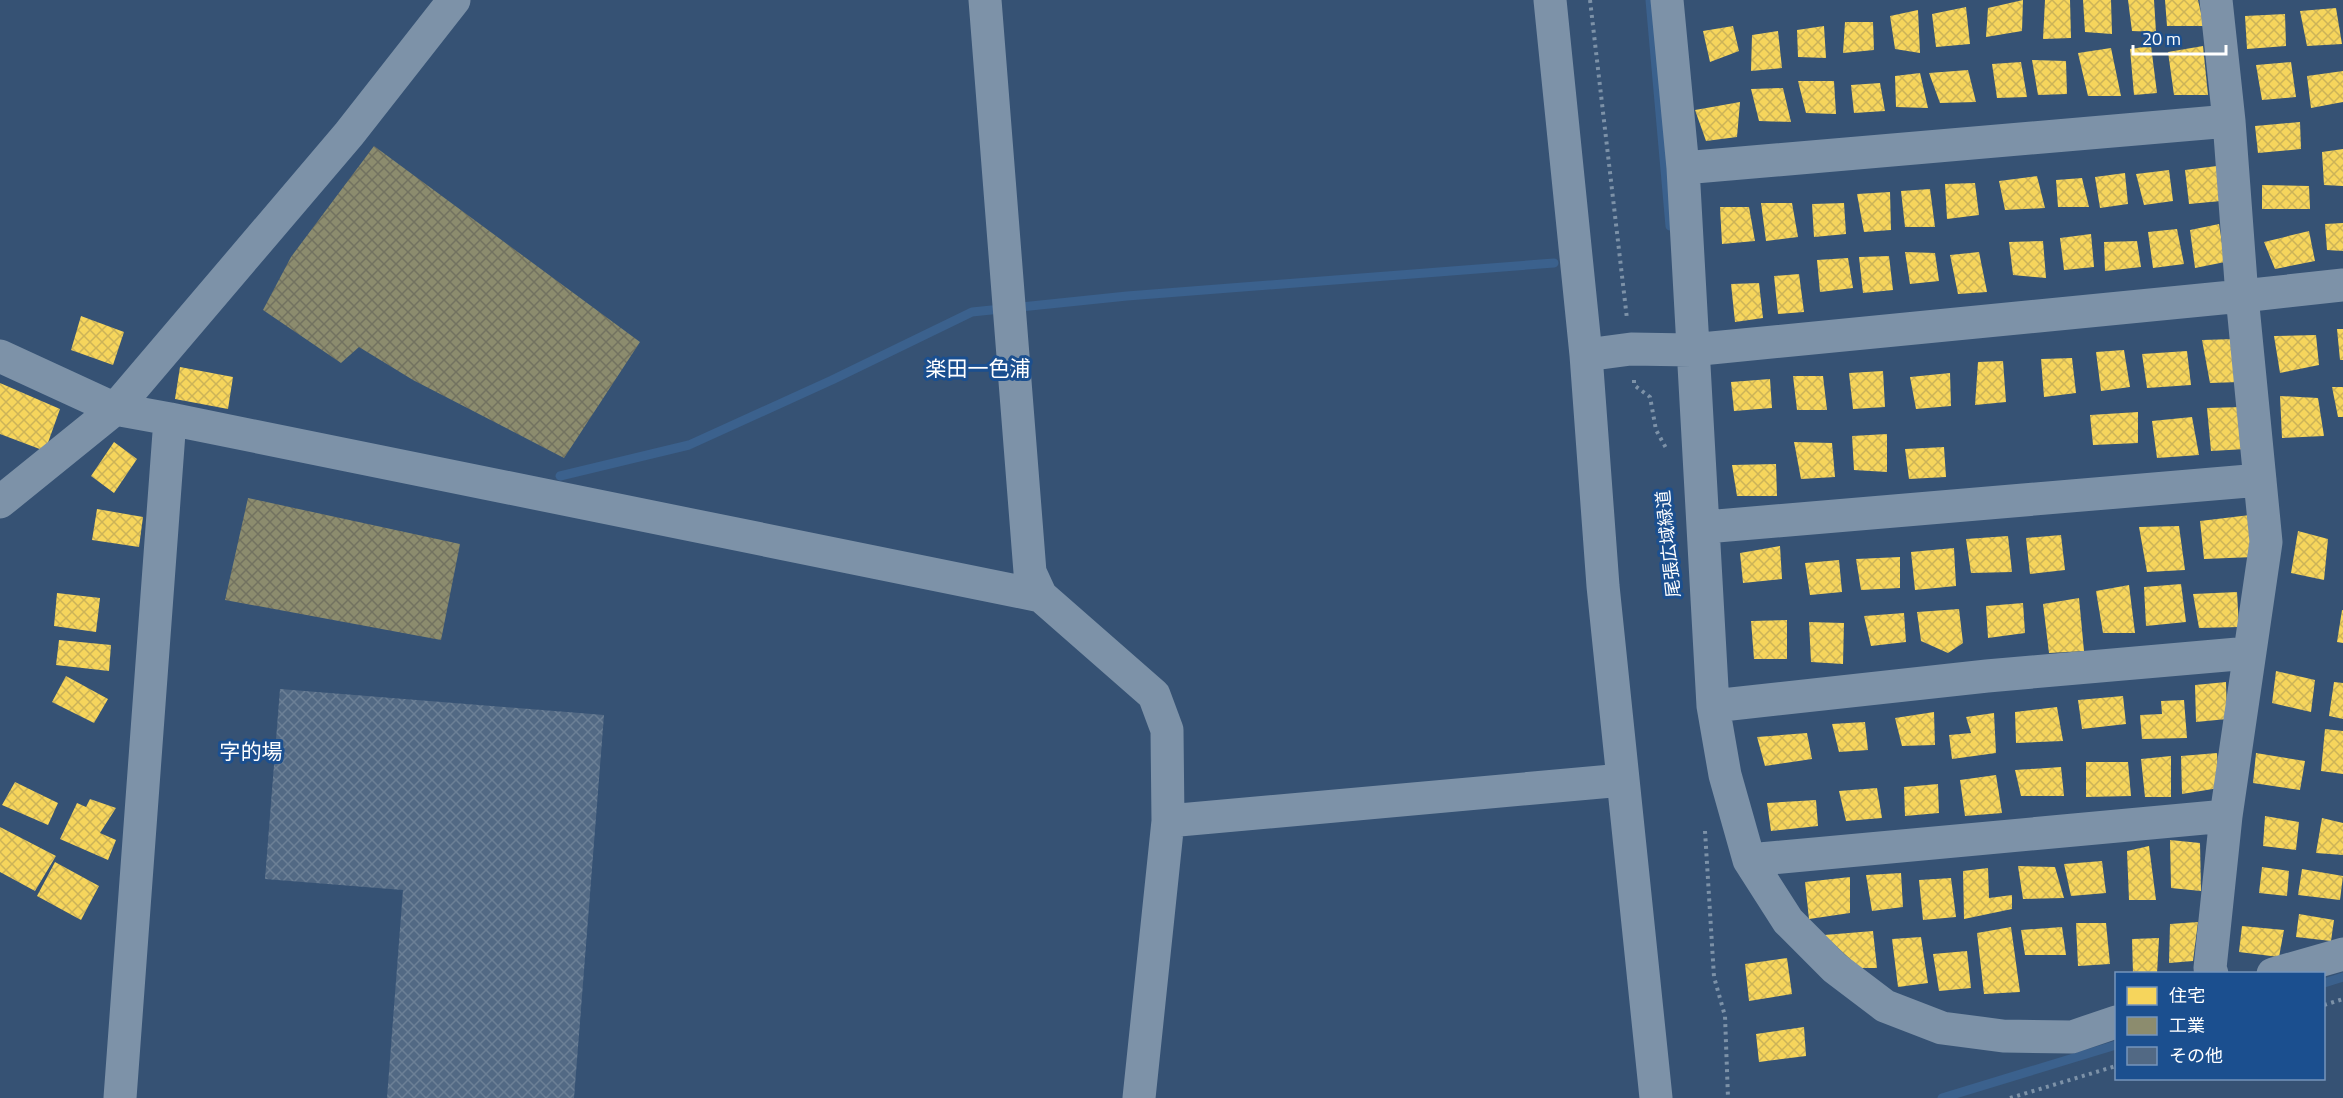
<svg xmlns="http://www.w3.org/2000/svg" width="2343" height="1098" font-family="'Titillium Web','Noto Sans JP',sans-serif">
<style>
.homes{fill:url(#homes-cross-hatch)}
.industry{fill:url(#industry-cross-hatch)}
.lines{fill:none;stroke-linecap:round;stroke-linejoin:round}
.stream{stroke:#3b618d;stroke-width:9}
.building{fill:url(#building-cross-hatch)}
.path{stroke:#7d92a8;stroke-width:4;stroke-dasharray:3 4.5;stroke-linecap:butt}
.minor{stroke:#7d92a8;stroke-width:33}
.labels{text-anchor:middle;dominant-baseline:central;stroke-width:6;stroke-linejoin:round;paint-order:stroke}
.street-label{font-size:18px;fill:#fff;stroke:#1b4f8f}
.quarter-label{font-size:21px;fill:#fff;stroke:#1b4f8f}
</style>
<defs>
<pattern id="homes-cross-hatch" width="8" height="8" patternUnits="userSpaceOnUse" patternTransform="scale(1.5)"><rect width="8" height="8" fill="#f6d55c"/><path d="M0 0l8 8M0 8l8-8" fill="none" stroke="#ccb358"/></pattern>
<pattern id="industry-cross-hatch" width="8" height="8" patternUnits="userSpaceOnUse" patternTransform="scale(1.5)"><rect width="8" height="8" fill="#8c8c6e"/><path d="M0 0l8 8M0 8l8-8" fill="none" stroke="#727260"/></pattern>
<pattern id="building-cross-hatch" width="8" height="8" patternUnits="userSpaceOnUse" patternTransform="scale(1.5)"><rect width="8" height="8" fill="#526984"/><path d="M0 0l8 8M0 8l8-8" fill="none" stroke="#6c8096"/></pattern>
</defs>
<rect width="100%" height="100%" fill="#365274"/>
<path class="homes" d="M2023,0L2022,31L1986,37L1988,8Z
M2045,0H2070L2071,38L2043,39Z
M2083,0H2111L2112,34L2085,32Z
M2128,0H2154L2156,32L2132,31Z
M2165,0H2198L2204,26H2167Z
M1966,7L1970,44L1936,47L1932,14Z
M2336,8L2342,44L2307,46L2300,11Z
M1918,10L1920,53L1895,49L1890,16Z
M2285,14L2286,46L2247,49L2245,16Z
M1845,22H1873L1874,50L1843,53Z
M1733,26L1739,51L1710,62L1703,31Z
M1824,26L1826,58L1798,57L1797,30Z
M1778,31L1782,68L1751,71L1752,35Z
M2151,46L2157,93L2134,95L2130,49Z
M2203,46L2208,95H2174L2168,52Z
M2111,48L2121,96H2088L2078,53Z
M2032,60L2066,61L2067,94L2038,95Z
M2021,62L2027,97L1997,98L1992,64Z
M2291,62L2296,97L2262,100L2256,65Z
M1968,70L1976,102L1940,103L1929,73Z
M2343,71V102L2311,108L2307,76Z
M1920,73L1928,108L1896,107L1895,76Z
M1798,81H1834L1836,114L1806,113Z
M1880,83L1885,111L1854,113L1851,85Z
M1783,88L1791,122L1759,121L1751,89Z
M1740,102L1737,137L1706,141L1695,110Z
M2300,122L2301,149L2258,153L2255,126Z
M2343,149V186L2324,185L2322,152Z
M2217,166L2221,201L2189,204L2185,170Z
M2169,170L2173,201L2144,205L2136,174Z
M2125,173L2128,204L2100,208L2095,177Z
M2037,176L2045,208L2005,210L1999,181Z
M2082,178L2089,207H2058L2056,180Z
M1975,183L1979,215L1947,219L1945,184Z
M2262,185L2309,186L2310,209H2262Z
M1930,189L1935,227H1905L1901,191Z
M1890,192L1891,230L1864,232L1857,194Z
M1761,203H1792L1798,237L1766,241Z
M1844,203L1846,234L1814,237L1812,204Z
M1720,207H1749L1755,241L1722,244Z
M2343,223V251L2327,250L2325,224Z
M2219,224L2225,262L2195,268L2190,230Z
M2177,229L2184,264L2153,268L2148,232Z
M2309,231L2315,261L2275,269L2264,242Z
M2091,234L2094,267L2064,270L2060,238Z
M2043,241L2046,278L2013,275L2009,242Z
M2137,241L2141,267L2105,271L2104,242Z
M1905,252L1935,253L1939,281L1910,284Z
M1979,252L1987,292L1958,294L1950,255Z
M1889,256L1893,290L1863,293L1859,257Z
M1848,258L1853,288L1820,292L1817,260Z
M1799,274L1804,312L1778,314L1774,276Z
M1759,283L1763,318L1735,322L1731,284Z
M81,316L124,332L113,365L71,350Z
M2337,329H2343V360H2340Z
M2316,335L2319,365L2280,373L2274,336Z
M2235,339L2240,382L2210,383L2202,340Z
M2124,350L2130,387L2101,391L2096,352Z
M2187,351L2191,385L2147,388L2142,354Z
M2072,358L2076,393L2044,397L2041,359Z
M2003,361L2006,402L1975,405L1978,362Z
M180,367L233,377L228,409L175,399Z
M1883,371L1885,407L1853,409L1849,373Z
M1950,373L1951,406L1916,409L1910,377Z
M1793,376H1823L1827,410H1797Z
M1770,379L1772,408L1734,411L1731,382Z
M0,383L60,409L45,451L0,434Z
M2332,387H2343V417H2338Z
M2280,396L2318,398L2324,436L2282,438Z
M2242,407L2246,449L2211,451L2207,408Z
M2138,412V443L2093,445L2090,415Z
M2192,417L2199,455L2157,458L2152,421Z
M1887,434V472L1854,470L1852,436Z
M114,442L137,459L114,493L91,476Z
M1794,442L1832,443L1835,477L1801,479Z
M1944,447L1946,477L1909,479L1905,449Z
M1776,464L1777,496H1737L1732,465Z
M97,509L143,517L139,547L92,540Z
M2250,515L2254,557L2204,559L2200,521Z
M2179,526L2185,570L2147,572L2139,527Z
M2298,531L2328,539L2324,580L2291,573Z
M2061,535L2065,570L2030,574L2026,538Z
M2008,536L2012,572L1971,573L1966,539Z
M1780,546L1782,579L1743,583L1740,553Z
M1954,548L1956,586L1915,590L1911,552Z
M1900,557V588L1861,590L1856,559Z
M1839,560L1842,592L1810,595L1805,563Z
M2181,584L2186,622L2146,626L2144,587Z
M2129,585L2135,633H2103L2096,591Z
M2237,592L2239,627L2199,628L2193,594Z
M57,593L100,598L96,632L54,626Z
M2079,598L2084,651L2049,653L2043,604Z
M2023,603L2025,633L1988,638L1986,606Z
M1959,609L1963,643L1948,653L1921,641L1917,612Z
M2342,610H2343V643L2337,642Z
M1904,613L1906,642L1871,646L1864,616Z
M1787,620V659H1754L1751,621Z
M1809,622L1844,623L1843,664L1811,662Z
M59,640L111,645L109,671L56,665Z
M2276,671L2315,680L2311,712L2272,703Z
M66,676L108,699L94,723L52,702Z
M2226,682L2227,719L2196,722L2195,685Z
M2334,682L2343,683V719L2329,716Z
M2123,696L2126,724L2082,729L2078,700Z
M2184,700L2187,738L2142,739L2140,715L2162,714L2161,701Z
M2057,707L2063,741L2016,743L2015,712Z
M1934,712L1935,745L1902,746L1895,718Z
M1994,713L1996,753L1952,759L1949,735L1971,733L1966,717Z
M1865,722L1868,750L1839,752L1832,724Z
M2325,729L2343,731V774L2321,771Z
M1807,733L1812,759L1765,766L1757,737Z
M2217,753L2219,788L2182,794L2181,756Z
M2256,753L2305,761L2300,790L2253,783Z
M2171,756V797H2145L2141,759Z
M2086,762H2128L2131,796L2086,797Z
M2061,767L2064,796H2021L2015,770Z
M1996,775L2002,813L1965,816L1960,780Z
M15,782L58,803L48,825L2,805Z
M1938,784L1939,813L1905,816L1904,787Z
M1877,788L1882,818L1846,821L1839,791Z
M90,799L116,808L100,833L116,840L108,860L60,839L77,803L86,807Z
M1816,800L1818,826L1771,831L1767,803Z
M2265,816L2299,822L2296,850L2263,846Z
M2322,818L2343,823V855L2316,853Z
M0,827L56,856L35,891L0,872Z
M2170,840L2200,843L2201,891L2171,888Z
M2149,846L2156,900H2129L2127,851Z
M2102,861L2106,893L2071,896L2064,864Z
M55,862L99,886L81,920L37,896Z
M2018,866L2055,867L2064,898L2023,899Z
M2262,867L2289,871L2287,896L2259,893Z
M1988,868L1989,898L2012,895V909L1964,919L1963,871Z
M2302,869L2343,876L2340,900L2298,895Z
M1901,873L1903,907L1872,911L1866,875Z
M1850,877V913L1809,919L1805,882Z
M1951,878L1956,917L1923,920L1919,880Z
M2299,914L2334,920L2331,941L2296,937Z
M2198,922L2193,961L2169,963L2170,924Z
M2076,923H2106L2110,964L2078,966Z
M2242,926L2284,930L2279,957L2239,952Z
M2011,927L2020,992L1984,994L1977,933Z
M2062,927L2066,955H2025L2021,930Z
M1873,931L1877,968H1860L1824,935Z
M1921,937L1928,983L1898,987L1892,939Z
M2159,938L2157,974H2133L2132,939Z
M1967,951L1971,988L1939,991L1933,954Z
M1787,958L1792,994L1749,1001L1745,964Z
M1804,1027L1806,1056L1759,1062L1756,1034Z"/>
<path class="industry" d="M374,146L640,342L564,458L413,380L359,347L341,363L263,310L291,257Z
M248,498L460,544L441,640L225,600Z"/>
<g class="lines">
<path class="stream" d="M1650,0L1670,226
M560,476L689,445L832,380L972,312L1127,296L1554,263
M2324,983L2343,977
M1942,1098L2116,1045"/>
</g>
<path class="building" d="M280,689L604,715L574,1098H387L403,890L265,879Z"/>
<g class="lines">
<path class="path" d="M1590,0L1627,319
M1634,380V385L1650,397L1656,430L1666,448
M1705,831L1714,977L1725,1016L1728,1098
M2324,1005L2343,999
M2010,1098L2116,1066"/>
<path class="minor" d="M985,0L1030,572L1041,596L1154,695L1167,730L1168,821L1139,1098
M1550,0L1586,355L1603,586L1656,1098
M1667,0L1683,168L1713,706L1725,775L1749,860L1788,921L1835,968L1885,1006L1942,1028L2003,1036L2072,1037L2116,1022
M2216,0L2229,121L2242,296L2343,285
M1683,168L2229,121
M1586,355L1631,349L1691,350L2242,296L2266,542L2226,816L2210,968L2212,974
M0,356L115,409L170,419L120,1098
M170,419L1041,596
M0,502L115,409L349,134L454,0
M1705,527L2260,480
M1713,706L1987,676L2249,653
M1168,821L1623,780
M1749,860L2226,816
M2273,974L2343,954"/>
</g>
<g class="labels">
<g class="street-label">
<text transform="translate(1668 544) rotate(-96)">尾張広域緑道</text>
</g>
<g class="quarter-label">
<text x="978" y="368">楽田一色浦</text>
<text x="251" y="751">字的場</text>
</g>
</g>
<rect x="2115" y="972" width="210" height="108" fill="#1b4f8f" stroke="#7695bc" stroke-width="1.5"/>
<rect x="2127" y="987" width="30" height="18" fill="#f6d55c" stroke="#7695bc" stroke-width="1.5"/>
<text x="2169" y="1002" font-size="18" fill="#ffffff">住宅</text>
<rect x="2127" y="1017" width="30" height="18" fill="#8c8c6e" stroke="#7695bc" stroke-width="1.5"/>
<text x="2169" y="1032" font-size="18" fill="#ffffff">工業</text>
<rect x="2127" y="1047" width="30" height="18" fill="#526984" stroke="#7695bc" stroke-width="1.5"/>
<text x="2169" y="1062" font-size="18" fill="#ffffff">その他</text>
<path d="M2133 45v9h93v-9" fill="none" stroke="#ffffff" stroke-width="3"/>
<text x="2142" y="45" font-size="18" fill="#ffffff" stroke="#1b4f8f" stroke-width="4.5" paint-order="stroke">20 m</text>
</svg>
